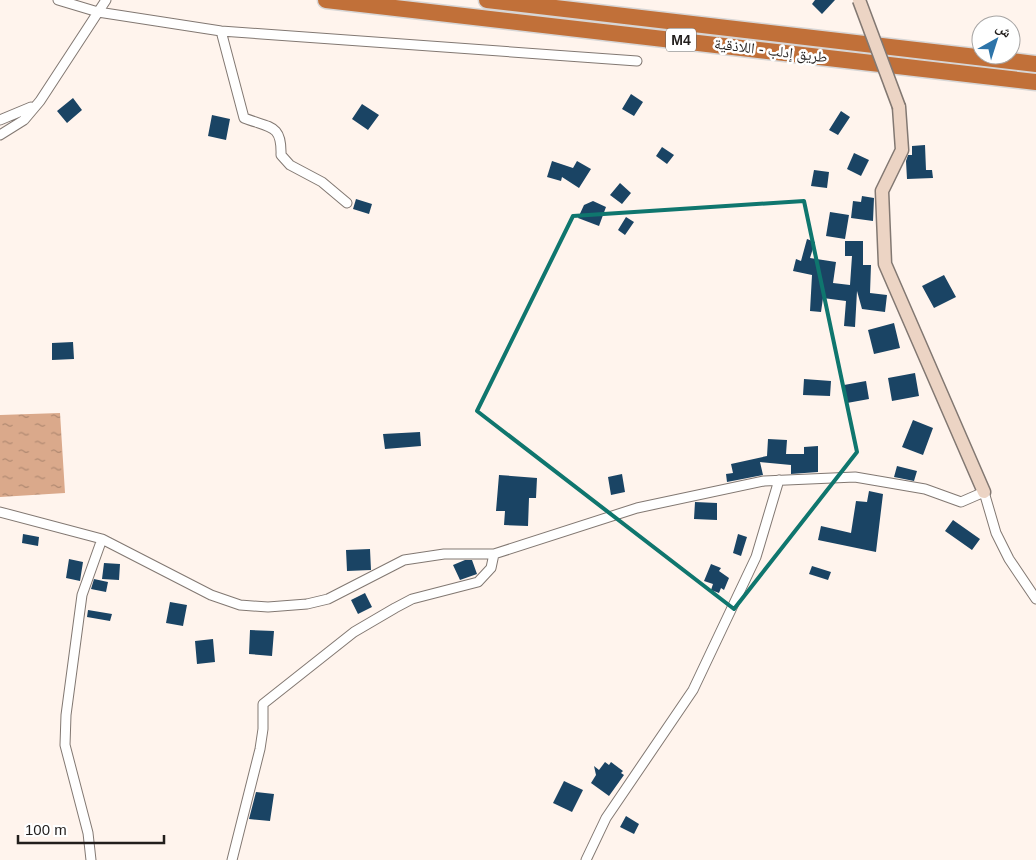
<svg xmlns="http://www.w3.org/2000/svg" width="1036" height="860" font-family="Arial,'Noto Naskh Arabic',sans-serif">
<style>
.water{fill:url(#water-ripples)}
.building{fill:#1a4464}
.lines{fill:none;stroke-linecap:round;stroke-linejoin:round}
.street-casing{stroke:#827872;stroke-width:11}
.secondary-casing{stroke:#827872;stroke-width:15}
.highway-casing{stroke:#d7d6d6;stroke-width:19}
.street{stroke:#fff;stroke-width:9}
.secondary{stroke:#ecd4c4;stroke-width:12}
.highway{stroke:#c17039;stroke-width:16}
.secondary-bridge-casing{stroke:#827872;stroke-width:15;stroke-linecap:butt}
.secondary-bridge{stroke:#ecd4c4;stroke-width:12}
.marked{fill:none;stroke:#0f766e;stroke-width:4;stroke-linejoin:round}
.labels{text-anchor:middle;dominant-baseline:central;stroke-width:5;stroke-linejoin:round;paint-order:stroke}
.shield{fill:#fff;stroke:#646260;stroke-width:1}
.shield-label{font-size:14px;font-weight:bold;fill:#221e1c}
.street-label{font-size:15px;fill:#221e1c;stroke:#fff}
</style>
<defs>
<pattern id="water-ripples" width="26" height="14" patternUnits="userSpaceOnUse" patternTransform="scale(1.25)"><rect width="26" height="14" fill="#daa98b"/><path d="M2 4q2-2 4 0t4 0M15 11q2-2 4 0t4 0" fill="none" stroke="#b08971"/></pattern>
</defs>
<rect width="100%" height="100%" fill="#fff4ed"/>
<path class="water" d="M60,413L65,493L0,497V415Z"/>
<path class="building" d="M815,0H835L822,14L812,4Z
M631,94L643,102L634,116L622,109Z
M73,98L82,110L67,123L57,111Z
M362,104L379,115L368,130L352,119Z
M841,111L850,117L838,135L829,130Z
M212,115L230,119L226,140L208,136Z
M925,145L926,170H932L933,178L907,179L906,161L908,155H912V146Z
M662,147L674,155L667,164L656,156Z
M854,153L869,160L861,176L847,169Z
M552,161L573,168L577,161L591,169L579,188L562,177L561,181L547,177Z
M814,170L829,172L827,188L811,186Z
M620,183L631,193L622,204L610,195Z
M862,196L874,198L873,221L851,218L853,201L861,202Z
M356,199L372,204L369,214L353,209Z
M593,201L606,207L599,226L578,218L584,205Z
M830,212L849,215L845,239L826,236Z
M626,217L634,222L625,235L618,230Z
M807,239L815,242L810,258L836,262L833,283L850,285L852,256H845V241H863V265H871L870,293L887,295L885,312L862,309L857,291L855,327L844,326L846,301L823,298L821,312L810,311L812,275L793,271L796,259L801,261Z
M944,275L956,297L934,308L922,286Z
M894,323L900,348L874,354L868,330Z
M73,342L74,359L52,360V343Z
M915,373L919,396L892,401L888,378Z
M804,379L831,381L830,396L803,395Z
M866,381L869,399L847,403L844,385Z
M913,420L933,428L923,455L902,447Z
M420,432L421,446L385,449L383,434Z
M768,439L787,440L786,454H804V447L818,446V472L791,474V465L760,462L763,475L727,482L726,474L733,473L731,464L767,456Z
M897,466L917,471L914,481L894,477Z
M622,474L625,492L611,495L608,477Z
M499,475L537,478L536,498H529L528,526L504,525L505,511H496Z
M869,491L883,494L876,552L818,540L821,526L851,533L856,501L867,502Z
M695,502L717,503V520L694,519Z
M953,520L980,539L972,550L945,531Z
M23,534L39,537L38,546L22,543Z
M738,534L747,537L741,556L733,553Z
M370,549L371,570L347,571L346,550Z
M69,559L83,562L80,581L66,578Z
M465,560H472L477,574L460,580L453,565Z
M104,563L120,564L119,580L102,579Z
M711,564L721,568L719,571L729,578L724,590L721,588L719,593L711,590L713,584L704,581Z
M812,566L831,572L828,580L809,574Z
M94,579L108,582L106,592L91,589Z
M365,593L372,607L358,614L351,600Z
M170,602L187,605L183,626L166,623Z
M88,610L112,614L110,621L87,617Z
M250,630L274,631L272,656L249,654Z
M213,639L215,662L197,664L195,641Z
M605,762L609,765L611,762L623,771L621,773L624,775L609,796L591,783L596,775L594,766L599,770Z
M564,781L583,790L572,812L553,803Z
M256,792L274,794L270,821L249,819Z
M626,816L639,824L634,834L620,827Z"/>
<g class="lines">
<defs>
<path id="street" d="M58,0L98,12L221,31L637,61
M221,31L244,118C270,128 282,124 281,155L290,165L322,182L347,203
M0,120L31,107
M0,135L24,120L40,101L106,0
M0,512L102,539L211,595L240,605L268,607L307,604L328,599L404,560L444,554H494L637,508L764,481L855,477L925,489L961,502L984,492L996,533L1009,559L1036,599
M91,860L88,833L65,745L66,715L82,595L102,539
M232,860L260,749L263,729V704L354,632L395,608L412,599L478,582L491,568L494,554
M586,860L606,818L693,690L756,557L779,480"/>
<path id="secondary" d="M899,107L902,150L882,191L885,264L984,492"/>
<path id="highway" d="M326,0L1036,82
M487,0L1036,64"/>
</defs>
<use href="#street" class="street-casing"/>
<use href="#secondary" class="secondary-casing"/>
<use href="#highway" class="highway-casing"/>
<use href="#street" class="street"/>
<use href="#secondary" class="secondary"/>
<use href="#highway" class="highway"/>
<defs>
<path id="secondary-bridge" d="M859,0L899,107"/>
</defs>
<use href="#secondary-bridge" class="secondary-bridge-casing"/>
<use href="#secondary-bridge" class="secondary-bridge"/>
</g>
<path class="marked" d="M804,201L857,452L734,609L477,411L573,216Z"/>
<g class="labels">
<rect class="shield" x="666" y="28.5" width="30" height="23" rx="4"/>
<g class="shield-label">
<text x="681" y="40">M4</text>
</g>
<g class="street-label">
<text transform="translate(771 50) rotate(7)">طريق إدلب - اللاذقية</text>
</g>
</g>
<g transform="translate(996 40) rotate(39)"><circle r="24" fill="#ffffff" stroke="#a7a5a4"/>
<path d="M0-4L9 19L0 12L-9 19Z" fill="#2d74a9"/>
<text y="-8" font-size="14" font-weight="bold" text-anchor="middle" fill="#221e1c">ش</text>
</g>
<path d="M18 835v8h146v-8" fill="none" stroke="#221e1c" stroke-width="2.5"/>
<text x="25" y="835" font-size="15" fill="#221e1c" stroke="#ffffff" stroke-width="4" paint-order="stroke">100 m</text>
</svg>
